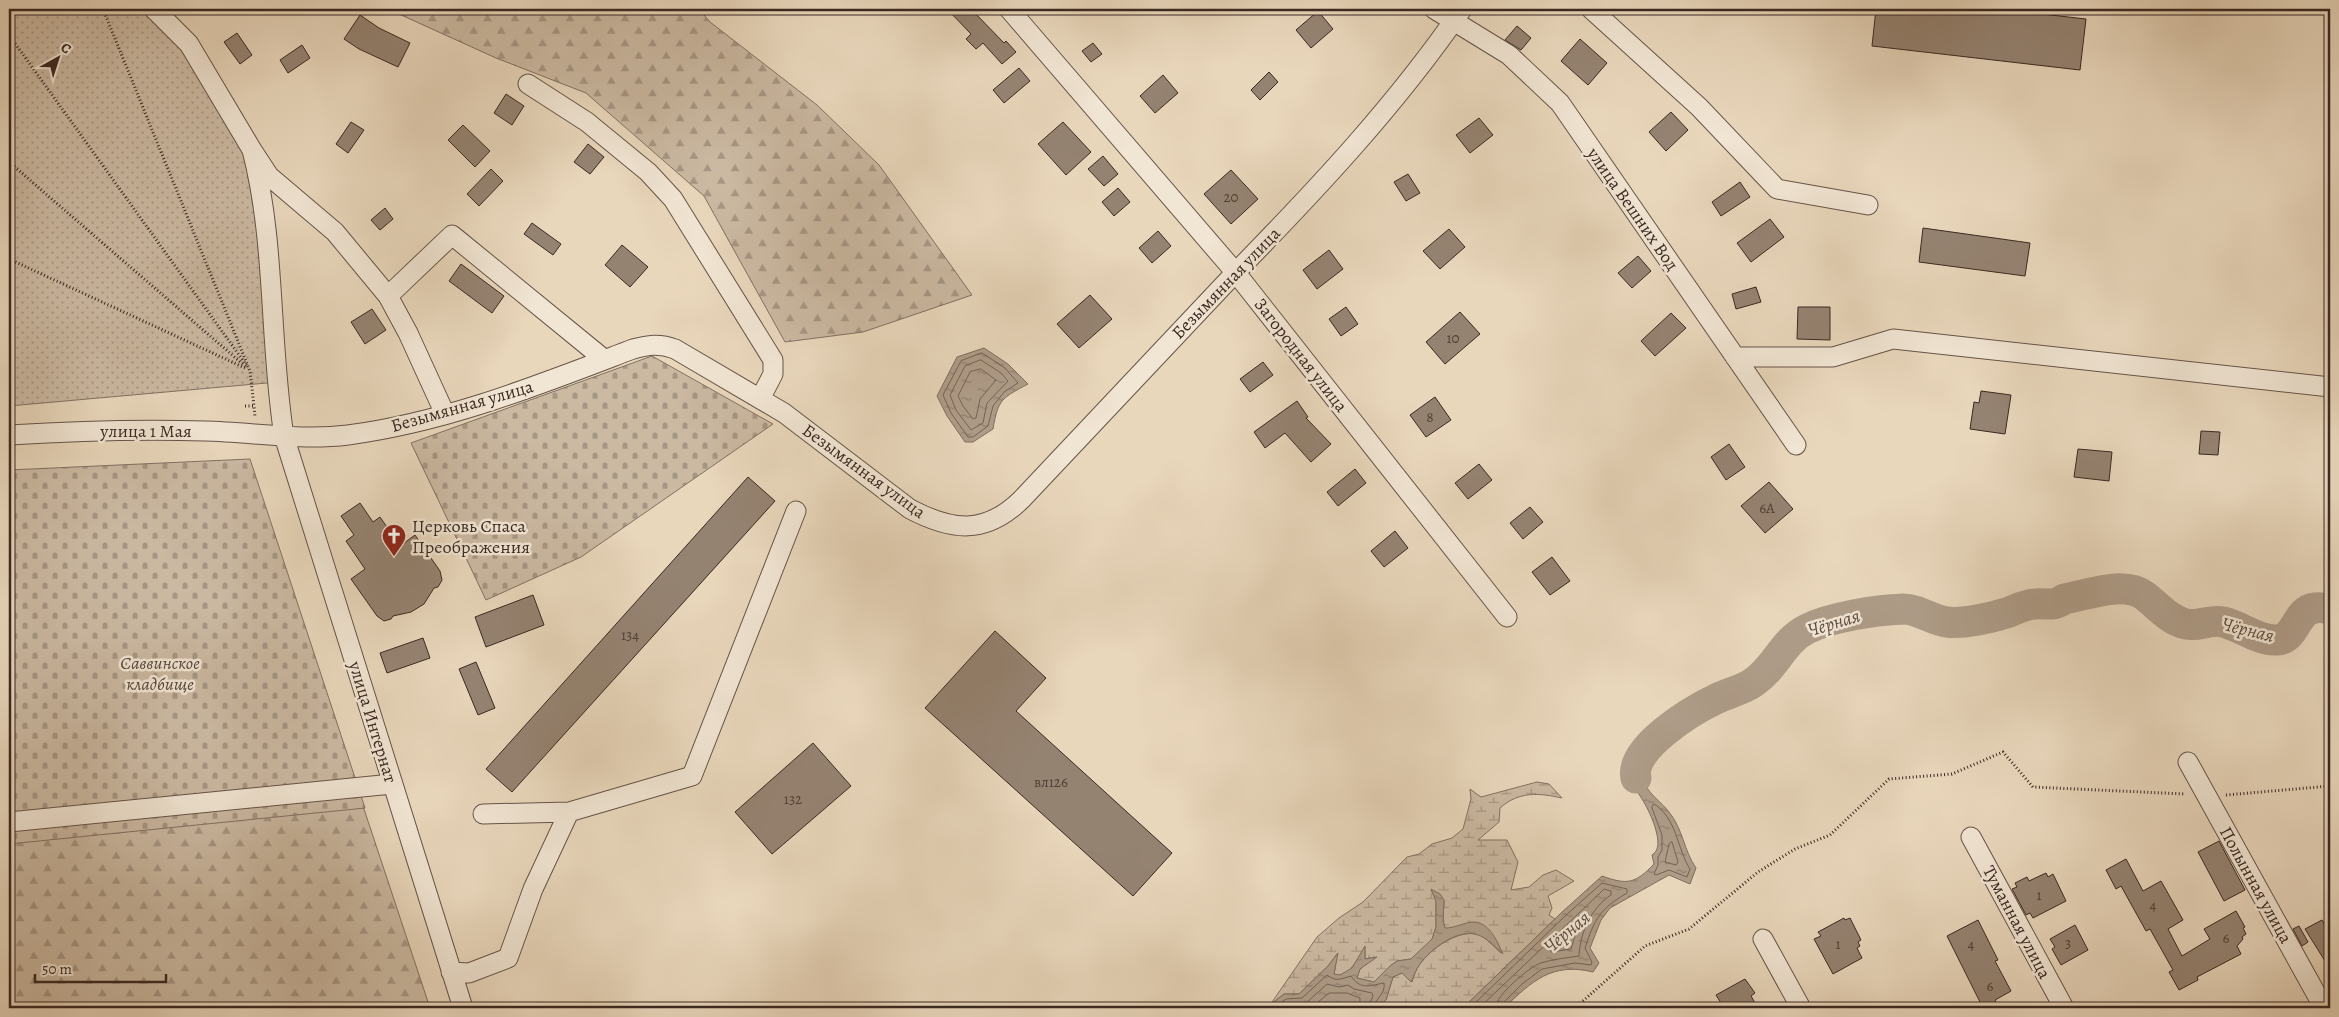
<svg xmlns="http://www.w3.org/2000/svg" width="2339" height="1017" font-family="Alegreya,serif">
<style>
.green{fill:url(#green-dots);stroke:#827162}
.forest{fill:url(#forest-firs);stroke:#827162}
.wetland{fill:url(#wetland-marsh);stroke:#827162}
.cemetery{fill:url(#cemetery-stones);stroke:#827162}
.water{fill:url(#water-ripples);stroke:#806e5f}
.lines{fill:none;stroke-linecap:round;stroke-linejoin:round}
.shore{stroke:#746255;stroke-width:1}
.river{stroke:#ae9c88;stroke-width:31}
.building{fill:#958372;stroke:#3a2922}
.minor-casing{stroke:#665448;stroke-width:21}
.path{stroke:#3a2922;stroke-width:3;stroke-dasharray:1 2.5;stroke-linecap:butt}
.minor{stroke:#f1e5d3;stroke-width:19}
.labels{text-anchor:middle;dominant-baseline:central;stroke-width:5;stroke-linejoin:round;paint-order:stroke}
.number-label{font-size:15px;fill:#514036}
.street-label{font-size:18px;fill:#3a2922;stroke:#f1e5d3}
.poi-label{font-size:18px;fill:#3a2922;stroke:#f1e5d3;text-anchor:start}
.park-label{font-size:18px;font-style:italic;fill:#57463c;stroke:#f1e5d3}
.water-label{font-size:19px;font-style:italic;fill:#5d4c41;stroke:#f1e5d3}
</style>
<defs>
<pattern id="green-dots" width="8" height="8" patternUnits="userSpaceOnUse" patternTransform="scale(1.25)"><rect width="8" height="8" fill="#cbb9a2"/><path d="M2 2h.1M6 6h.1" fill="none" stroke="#a69684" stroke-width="1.8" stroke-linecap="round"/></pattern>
<pattern id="forest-firs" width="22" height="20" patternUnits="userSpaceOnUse" patternTransform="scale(1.25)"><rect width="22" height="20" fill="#cbb9a2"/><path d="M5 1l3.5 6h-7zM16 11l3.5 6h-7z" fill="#a69684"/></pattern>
<pattern id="wetland-marsh" width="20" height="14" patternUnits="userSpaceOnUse" patternTransform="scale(1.25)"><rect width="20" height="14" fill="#cbb9a2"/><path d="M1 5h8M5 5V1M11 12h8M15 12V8" fill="none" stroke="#a69684"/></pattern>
<pattern id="cemetery-stones" width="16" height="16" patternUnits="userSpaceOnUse" patternTransform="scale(1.25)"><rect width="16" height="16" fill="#cbb9a2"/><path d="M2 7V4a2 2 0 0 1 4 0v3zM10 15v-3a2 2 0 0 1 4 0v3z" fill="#a69684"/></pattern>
<pattern id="water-ripples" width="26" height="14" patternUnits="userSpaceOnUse" patternTransform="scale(1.25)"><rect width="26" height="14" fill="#ae9c88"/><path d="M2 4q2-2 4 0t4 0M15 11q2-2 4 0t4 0" fill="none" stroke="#8f7f6f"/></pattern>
</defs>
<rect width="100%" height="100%" fill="#e9d7bc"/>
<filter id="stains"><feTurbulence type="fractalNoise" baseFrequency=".004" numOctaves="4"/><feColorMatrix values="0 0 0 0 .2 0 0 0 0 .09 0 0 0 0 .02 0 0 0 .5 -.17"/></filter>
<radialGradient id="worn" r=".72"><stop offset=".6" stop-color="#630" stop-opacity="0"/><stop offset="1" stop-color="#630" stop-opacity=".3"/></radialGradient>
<path class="green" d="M9,9H154L252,150L278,382L9,406Z"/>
<path class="forest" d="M388,9H699L710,22L817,105L879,165L972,295L863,332L785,342L704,196L586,93L496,58Z
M9,470L357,788L430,1008H9Z"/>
<path class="wetland" d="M1537,782L1549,784L1562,798C1539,793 1519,791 1500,808L1499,822L1478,840H1507L1518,862L1511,890L1529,887L1543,875L1556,870L1574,881L1548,896L1552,908L1549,915L1555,919L1463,1008H1377L1386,1000L1393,977L1402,973L1412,982C1414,976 1416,969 1420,964C1431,949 1457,930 1477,934C1485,936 1495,948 1501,953L1472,922L1459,927L1445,929L1443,921L1444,900L1431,890L1436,900V927L1432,940L1411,959L1397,961L1390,966L1374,982L1357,978L1360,969L1375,957L1365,959V947C1357,959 1350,977 1334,975L1337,954L1328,966L1299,994H1284L1270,1005L1317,937L1339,918L1363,902L1407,857L1419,854L1432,844L1452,838L1463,829L1471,799L1470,789L1481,797Z"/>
<path class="cemetery" d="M652,356L773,424L581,557L486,600L411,443Z
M250,459L365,808L9,844V470Z"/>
<path class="water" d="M984,348L1008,364L1028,384C1002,398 998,399 993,429L973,442H965L947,416L937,396L957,357Z
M1653,740C1650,750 1643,764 1643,774C1642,790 1661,801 1669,812C1683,829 1684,851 1696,868L1690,884L1669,875L1610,908L1601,920L1590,948L1599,963L1593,972C1552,962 1532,981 1504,1008H1463L1561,913L1602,876C1627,885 1635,884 1654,864L1652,855C1654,853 1656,852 1657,849C1663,834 1640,788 1627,782C1627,762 1639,752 1653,740Z
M1431,889L1440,894L1444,900L1443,921L1445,928C1455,928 1463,923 1472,922C1489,921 1497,941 1503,954C1496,948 1486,937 1478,935C1458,928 1430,949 1420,964C1416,969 1414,976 1411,982L1402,973L1393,977L1386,1000L1377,1008H1266L1284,994H1299L1328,966L1338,953L1334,974L1340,975L1352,968L1365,946V959L1377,957L1360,969L1357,978L1374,982L1390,966L1397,961L1411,959L1432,939L1436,927V901Z"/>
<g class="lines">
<path class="shore" d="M982,353L1005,368L1018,383L1004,392L993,406L988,426L973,437H968L951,413L943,395L961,361Z
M981,360L1001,373L1008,381L987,403L983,423L971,430L956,410L950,395L965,366Z
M981,369L996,380L980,399L976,418L973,419L963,406L958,396L970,372Z
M1654,804C1677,818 1677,849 1690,869L1687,877L1669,870L1656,875L1654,874L1658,865V857L1662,850V835L1652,808Z
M1672,842L1678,862L1676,865L1665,862L1669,844Z
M1575,926L1577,929L1571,949L1551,952V949Z
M1274,1008L1286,999L1302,998L1327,975C1336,982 1341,979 1351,976C1361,991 1371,985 1384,983C1386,994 1375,998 1374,1008
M1284,1008L1288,1005L1305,1004L1327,984L1339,987L1348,985L1354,989L1372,993L1373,996L1368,1008
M1311,1008L1329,993H1347L1360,998V1008
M1470,1008L1564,917L1602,883L1627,889V893C1600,909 1595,918 1585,948L1592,962L1591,965L1575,963L1542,969L1522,984L1503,1003L1501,1008
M1479,1008L1599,894L1604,889L1611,891V895C1591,908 1580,933 1579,956C1567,958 1553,959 1541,963C1529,967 1496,995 1495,1008"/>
<path class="river" d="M1636,778C1629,748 1693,710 1716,699C1728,693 1743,690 1754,682C1776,667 1783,641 1807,629C1831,617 1876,610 1903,609C1919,609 1931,620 1947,622C1963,624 1991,618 2006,613C2015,610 2026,604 2035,604C2047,603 2054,607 2064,599C2088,595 2124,580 2145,596C2158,606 2169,620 2186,624C2198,627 2211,619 2223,622C2241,626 2258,641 2277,640C2297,639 2295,610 2315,608C2320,607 2325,608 2330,609"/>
</g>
<path class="building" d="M947,9H971L1004,43L1006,41L1016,52L1002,64L983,43L976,49L966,39L971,34Z
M1876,9H1998L2086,19L2080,70L1872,46Z
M1318,11L1333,29L1311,48L1296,30Z
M360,15L379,28L410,43L398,67L359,49L344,39Z
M1517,26L1531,38L1521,50L1505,40Z
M237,33L252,55L240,64L224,42Z
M1580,39L1607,63L1588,85L1561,61Z
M1093,43L1102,54L1091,62L1082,51Z
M302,45L310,58L288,73L280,60Z
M1019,68L1030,81L1004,103L993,90Z
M1269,72L1278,82L1260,100L1251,90Z
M1163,75L1178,93L1155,113L1140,96Z
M506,94L524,106L512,125L494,113Z
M1671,112L1688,130L1666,151L1649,132Z
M1479,118L1493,135L1470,153L1456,135Z
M351,122L364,130L348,153L336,144Z
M1063,122L1091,152L1066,175L1038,144Z
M463,125L490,151L475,167L448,140Z
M588,144L604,157L590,174L574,162Z
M1103,156L1118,174L1104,186L1088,169Z
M491,169L503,181L479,206L467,194Z
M1231,170L1258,199L1231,224L1204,194Z
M1408,174L1420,193L1406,201L1394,182Z
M1740,182L1750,197L1721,216L1712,202Z
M1118,188L1130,202L1114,216L1102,202Z
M385,208L393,219L380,230L371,220Z
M1770,219L1784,237L1751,262L1737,243Z
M532,223L561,244L553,255L524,234Z
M1923,228L2030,243L2025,276L1919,262Z
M1449,229L1465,247L1440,269L1423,251Z
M1158,231L1171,246L1152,263L1139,248Z
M622,245L648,267L630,287L605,265Z
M1329,250L1343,269L1317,289L1303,270Z
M1638,256L1651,271L1632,288L1618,273Z
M461,264L504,296L492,313L449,281Z
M1756,287L1761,302L1736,309L1732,294Z
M1090,295L1112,319L1079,348L1057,324Z
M1346,307L1358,324L1341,336L1329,319Z
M1798,307H1830V340L1797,339Z
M372,309L386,330L365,344L351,322Z
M1460,312L1480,334L1445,364L1426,342Z
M1671,313L1686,328L1655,356L1641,341Z
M1263,362L1273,375L1250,392L1240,379Z
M1981,391L2011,395L2005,434L1970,429L1974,402L1979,403Z
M1435,397L1451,420L1426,437L1410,415Z
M1297,401L1308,417L1306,418L1331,444L1311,462L1285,433L1265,448L1254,432Z
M2201,431L2220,432L2218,455L2199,454Z
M1729,444L1745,467L1726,480L1711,457Z
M2078,449L2112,452L2109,481L2074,477Z
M1479,464L1492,480L1468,499L1455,483Z
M1355,469L1366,483L1338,506L1327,492Z
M748,477L775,501L512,792L486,769Z
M1769,482L1793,509L1765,533L1741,506Z
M360,503L373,522L380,517L400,546L415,535L440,571L442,580L438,587L434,588L424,604L411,612L393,616L391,619L384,621L377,616L351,579L365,569L346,541L354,535L341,516Z
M1530,507L1543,522L1523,539L1510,523Z
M1395,531L1408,548L1384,567L1371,551Z
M1552,557L1570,581L1550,595L1532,572Z
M533,595L544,625L486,647L475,617Z
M995,631L1046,678L1016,711L1172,853L1133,896L925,708Z
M423,638L430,658L387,673L380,653Z
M476,662L495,708L478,715L459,669Z
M813,743L851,786L772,854L735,812Z
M2219,841L2245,890L2224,901L2198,852Z
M2126,859L2143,891L2161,881L2183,920L2168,929L2182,956L2210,939L2204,929L2236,911L2245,927L2243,928L2246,934L2242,937L2243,939L2237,946L2241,954L2197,977L2198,980L2179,990L2169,972L2173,970L2150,929L2146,931L2121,886L2116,889L2106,870Z
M2046,873L2048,877L2053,874L2066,901L2033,918L2030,913L2026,915L2012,889L2017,887L2015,883L2027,877L2029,881Z
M1844,918L1845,920L1850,918L1861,940L1858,942L1860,946L1857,948L1862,958L1833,974L1814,939L1821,936L1818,932Z
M1978,920L1998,960L1995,961L2011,991L1995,1000L1999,1008H1983L1947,936Z
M2322,920L2330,935V969L2305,929Z
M2075,925L2088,950L2061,965L2052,949L2055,947L2050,939Z
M2299,926L2308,942L2302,946L2293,929Z
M1745,979L1755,993L1751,996L1758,1008H1724L1716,995Z"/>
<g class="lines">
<defs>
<path id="minor" d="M154,9L189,44L252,150L269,176L335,232L388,296L408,333L445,414
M1009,9L1236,273L1507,617
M1434,9L1509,55L1560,103L1796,445
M1591,9L1699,107L1777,189L1868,205
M528,84L587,122L648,172L673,199L773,360V374L760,399
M252,150C276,243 269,341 284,436L463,1008
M388,296L452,235L605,360
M1735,357H1833L1893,339L2330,387
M9,435C74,431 139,429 205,431C252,432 300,441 348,435C447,422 541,384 633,349C648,345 659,343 675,349L784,413L910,509C952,531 985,535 1021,500C1092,424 1164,348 1236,272C1317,189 1396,105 1462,9
M2188,762L2324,1008
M483,814L569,812L692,776L796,511
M9,822L392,784
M1971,837L2064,1008
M1763,939L1801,1008
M451,972L469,973L508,958L533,889L569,812"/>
</defs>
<use href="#minor" class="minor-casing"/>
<path class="path" d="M103,9L250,371L254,406
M9,35L247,366
M9,162L246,367
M9,259L245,368
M245,406H254L255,417
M2226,795L2330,786
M1575,1008L1645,946L1689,929L1758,872L1795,849L1830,835L1889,779L1952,774L2003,752L2033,787L2185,794"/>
<use href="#minor" class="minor"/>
</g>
<defs>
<symbol id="church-pin" viewBox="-11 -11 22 30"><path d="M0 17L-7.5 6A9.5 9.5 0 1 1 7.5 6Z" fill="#8f2418" stroke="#f1e5d3"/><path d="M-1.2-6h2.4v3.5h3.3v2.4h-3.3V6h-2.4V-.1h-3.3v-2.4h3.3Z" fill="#fff"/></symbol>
</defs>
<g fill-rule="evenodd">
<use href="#church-pin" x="380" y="522" width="28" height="38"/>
</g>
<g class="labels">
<g class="number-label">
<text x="1231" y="197">20</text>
<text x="1453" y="338">10</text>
<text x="1430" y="417">8</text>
<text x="1767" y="508">6А</text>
<text x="630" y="635">134</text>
<text x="1051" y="782">вл126</text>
<text x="793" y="799">132</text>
<text x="2039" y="895">1</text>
<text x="2153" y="905">4</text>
<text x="2226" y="938">6</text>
<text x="2068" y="943">3</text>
<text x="1838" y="944">1</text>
<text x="1971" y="944">4</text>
<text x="1990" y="986">6</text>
</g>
<g class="street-label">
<text transform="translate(1633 209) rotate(55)">улица Вешних Вод</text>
<text transform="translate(1226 283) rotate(-46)">Безымянная улица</text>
<text transform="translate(1301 355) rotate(52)">Загородная улица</text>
<text transform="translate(462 406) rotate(-16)">Безымянная улица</text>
<text x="146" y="431">улица 1 Мая</text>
<text transform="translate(864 471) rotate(36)">Безымянная улица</text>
<text transform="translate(373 722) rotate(73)">улица Интернат</text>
<text transform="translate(2256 885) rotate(61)">Полынная улица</text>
<text transform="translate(2017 922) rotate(62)">Туманная улица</text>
</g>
<g class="poi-label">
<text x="412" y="526">Церковь Спаса<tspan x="412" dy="21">Преображения</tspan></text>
</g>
<g class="park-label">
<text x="160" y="663">Саввинское<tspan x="160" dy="21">кладбище</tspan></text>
</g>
<g class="water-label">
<text transform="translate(1834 623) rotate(-17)">Чёрная</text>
<text transform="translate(2248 630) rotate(14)">Чёрная</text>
<text transform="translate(1567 932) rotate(-40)">Чёрная</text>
</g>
</g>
<rect width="2339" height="1017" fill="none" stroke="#e9d7bc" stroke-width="30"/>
<rect x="10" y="10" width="2319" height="997" fill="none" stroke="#3a2922" stroke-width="2.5"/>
<rect x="15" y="15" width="2309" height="987" fill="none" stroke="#3a2922"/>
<g transform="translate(58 58) rotate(39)" stroke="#f1e5d3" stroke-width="4" paint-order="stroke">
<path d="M0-4L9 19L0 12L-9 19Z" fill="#3a2922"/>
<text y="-8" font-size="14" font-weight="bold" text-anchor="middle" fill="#3a2922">С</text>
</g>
<path d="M35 974v8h131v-8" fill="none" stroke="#3a2922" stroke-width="2.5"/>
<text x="42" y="974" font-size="15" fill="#3a2922" stroke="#f1e5d3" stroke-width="4" paint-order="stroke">50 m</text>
<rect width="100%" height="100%" filter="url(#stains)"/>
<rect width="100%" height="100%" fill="url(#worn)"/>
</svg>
